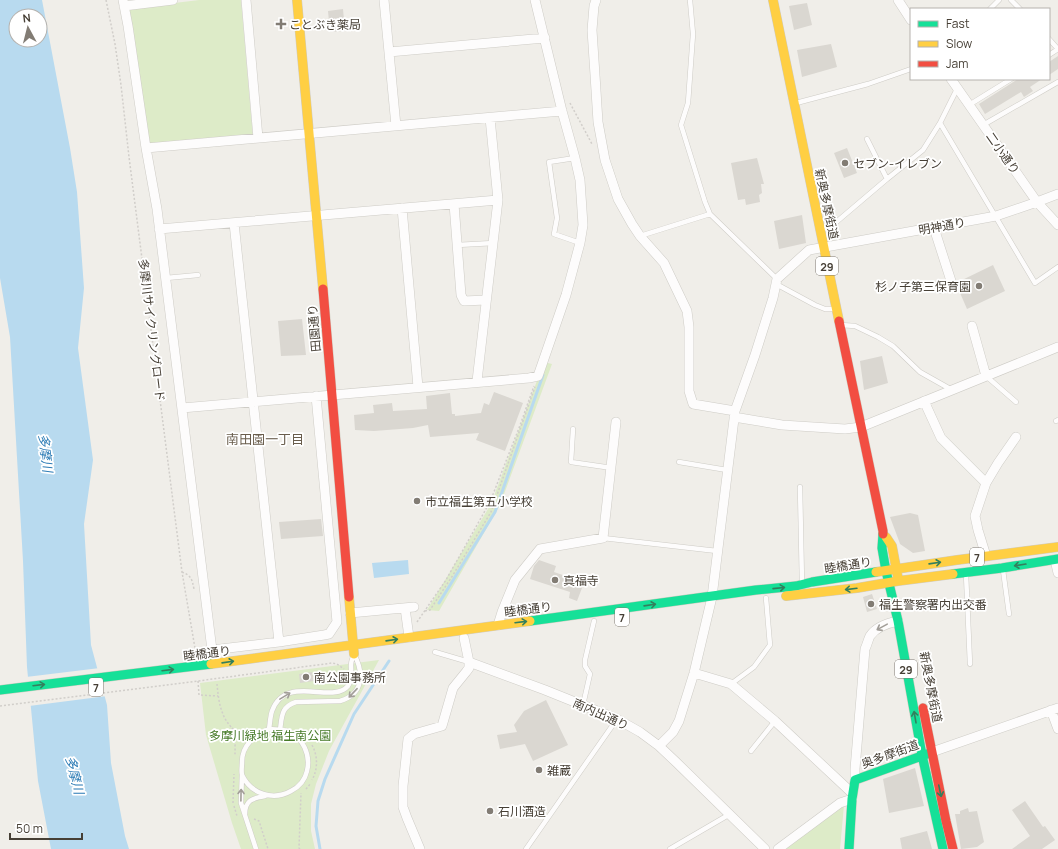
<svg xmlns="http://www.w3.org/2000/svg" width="1058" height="849" font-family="Manrope,'Noto Sans JP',sans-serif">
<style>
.green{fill:#ddebc8}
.water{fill:#b8daef;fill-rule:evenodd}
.pier{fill:#f0eee9}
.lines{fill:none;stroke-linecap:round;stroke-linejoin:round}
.stream{stroke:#b8daef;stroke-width:3}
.building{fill:#dad7d1}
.lane-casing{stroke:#ceccc6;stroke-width:5.5}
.street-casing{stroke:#ceccc6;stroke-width:10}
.fast-casing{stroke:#d0cbc0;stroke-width:10}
.slow-casing{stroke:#d0cbc0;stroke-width:10}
.jam-casing{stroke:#d0cbc0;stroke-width:10}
.path{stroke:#d1ceca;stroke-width:1.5;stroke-dasharray:2 2;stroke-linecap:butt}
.lane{stroke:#fdfcfc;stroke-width:4.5}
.street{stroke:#fdfcfc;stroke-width:9}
.fast{stroke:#16e098;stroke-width:9}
.slow{stroke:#ffcf43;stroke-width:9}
.jam{stroke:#f24e42;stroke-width:9}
.oneway{stroke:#337f5d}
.oneway2{stroke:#a29e98}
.poi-dot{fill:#827c74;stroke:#fff;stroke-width:1.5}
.labels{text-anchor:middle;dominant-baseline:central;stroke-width:3.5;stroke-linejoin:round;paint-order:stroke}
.shield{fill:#fff;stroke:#7e7972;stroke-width:1}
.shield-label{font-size:11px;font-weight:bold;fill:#463f35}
.poi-label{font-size:12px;fill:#463f35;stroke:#fff;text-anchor:start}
.street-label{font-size:12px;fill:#463f35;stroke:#fff}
.park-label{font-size:12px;fill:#467a27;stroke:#fff}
.neighbourhood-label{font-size:13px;fill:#695d4c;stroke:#fff}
.water-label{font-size:13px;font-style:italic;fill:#2b7bb5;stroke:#fff}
</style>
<rect width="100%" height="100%" fill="#f0eee9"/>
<path class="green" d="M199,0H241L253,137L149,146L126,9Z
M544,362L552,364L500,505L439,611L427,610L491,504Z
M379,660L329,751L316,784L311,804V831L315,849H241L232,823L206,735L200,683Z
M844,805L840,849H783Z"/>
<path class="water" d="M0,0H42L70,148L77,192L84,288L78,348L93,460L84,524L91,645L107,705L111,763L125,836L129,849H51L38,781L27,667L23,561L10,337L0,278ZM16,16H40V40H16Z
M408,560L409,574L374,578L372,563Z"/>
<path class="pier" d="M100,668L107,696L29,706L26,677Z"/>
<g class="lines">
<path class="stream" d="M439,603L495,512L543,375
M320,849L316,826L318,801L325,779L354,714L389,661"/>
</g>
<path class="building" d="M807,3L812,25L794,30L789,6Z
M343,9L345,31L330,32L328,11Z
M831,44L837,67L802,77L797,50Z
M1058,56V69L1049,75V62Z
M1018,79H1042L1030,87L1033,91L1024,97L1021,92L985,114L979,104Z
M847,148L857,173L844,178L834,153Z
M757,158L764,184H761L762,193L759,195L760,202L746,205L745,199L738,200L731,163Z
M802,215L806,243L779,249L774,221Z
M993,265L1005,291L967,309L957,286L958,282Z
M302,319L306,355L281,356L278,321Z
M882,356L888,383L864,390L860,361Z
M494,392L523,403L505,451L476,440L479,433L430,437L428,425L413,428L374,431L355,430L354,415L374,413L373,405L392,403L393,411L427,409L426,396L450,393L452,414H455V416L481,413L484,403L489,405Z
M910,513L918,515L925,551L913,553L900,544L899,541L890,517Z
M321,519L323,536L281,539L279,522Z
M539,560L556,566L554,572L580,581L582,588L577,601L569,598L570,592L530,579L534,566Z
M872,594L877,609L867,612L863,597Z
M312,672L314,681L300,683L299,674Z
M546,700L568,745L533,761L525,744L500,749L497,735L517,732L514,725L524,711Z
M915,768L924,806L889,813L883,779Z
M1025,801L1043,827L1045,826L1055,840L1042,849H1012L1030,836L1012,810Z
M968,808L969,812L977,811L984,842L977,847L961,849L955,814H960V811Z
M927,831L932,849H902L900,838Z"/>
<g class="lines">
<defs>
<path id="lane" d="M690,0L693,34L688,103L681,125L705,202L710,214L777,279
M1011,0L1020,9
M990,9L999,0
M1049,39L1058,49
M1049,55L1058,49
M796,103L868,84L911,69
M969,105L1011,79
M940,123L1035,283L1058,267
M983,125L1058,82
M867,139L887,179
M575,158L549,162L557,218L554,234L580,243
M823,229L834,224L887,179L923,150L940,123L957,89
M640,236L710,214
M457,245L494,243
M166,278L198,275
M776,284L815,305L825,309H834
M841,325L855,326L878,337L893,346L920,372L952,390
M986,376L1016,402
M1056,421L1058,420
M573,429L571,462L612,468
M679,462L727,470
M800,487L802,583
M603,538L717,551
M1003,570L1009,614
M966,574L970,664
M435,652L469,662
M731,684L754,667L770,645L766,598
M583,705L590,674L585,666V660L594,621
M269,729C270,724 270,717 272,711C286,673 332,705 348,686C353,679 351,673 351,665C351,661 353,657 354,654C364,673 364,694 340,701L296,702C281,707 282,716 280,730
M269,729C275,730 281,729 287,731C303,737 311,755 307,771C305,780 299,787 291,791C273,801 251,794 242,775C241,771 242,766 242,762C242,745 254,736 269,729Z
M751,751L775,721
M242,774L241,803L256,849
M245,814C245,800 253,798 265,796
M526,849L617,719
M670,849L730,814"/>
<path id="street" d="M123,0L128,26L146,148L157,209L212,650L279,642
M246,0L258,138
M384,0L396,126
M596,0L594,6L592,30L595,75L598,122L605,160L618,199L632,224L640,236L664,263L687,311L689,327V391L693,404L735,411
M898,0L911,20
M124,6L173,0
M389,52L545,38
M951,79L1037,202L1058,225
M146,148L562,111
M454,204L461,295L464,301L486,300
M402,208L418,387
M234,223L279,642L324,635L329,634L337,622L316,396
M934,228L952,284L939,289
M159,229L498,200
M972,326L986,376
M477,381L498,200L490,118
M924,401L941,438L986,483
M182,408L529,378L538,376L566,295L580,243L583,225L580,180L575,158L562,111L535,0
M734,417L782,425L845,429L861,427L1058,347
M986,556L978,530L975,516L986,483L998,463L1016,437
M1055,560L1058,573
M405,608L409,637
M350,613L414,607
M498,625L502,612L515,580L540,549L603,538L616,422
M464,638L469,662L545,690L617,719L640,732L659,746L677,763L765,849
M694,673L731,684L775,721L852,793
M1051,710L1058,729
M659,746L673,732L679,721L694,673L712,597L735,411L755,355L773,298L777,279L809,250L996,216L1037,202L1058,194
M932,752L1058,708
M855,780V769L865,649C867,645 868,640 870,636C876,627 888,623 898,621
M420,849L407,818L403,807V786L408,739L414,734L442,726L453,688L466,672L469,668V662
M778,849L840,803L852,799"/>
<path id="fast" d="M883,534L882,548L886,571L898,621L922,755L943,849
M953,574L1002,568L1058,559
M530,621L756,590L796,586L812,582L876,572
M0,690L211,664
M849,849L852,799L855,780L930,753"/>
<path id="slow" d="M297,0L323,289
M773,0L839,321
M886,537L892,546L898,578
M876,572L957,560L1058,547
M786,596L857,588L898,581L953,574
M349,597L354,654
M211,664L530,621"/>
<path id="jam" d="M323,289L349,597
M839,321L883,531V534
M923,708L946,821L953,849"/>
</defs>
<use href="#lane" class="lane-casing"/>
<use href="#street" class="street-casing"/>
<use href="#fast" class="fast-casing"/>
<use href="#slow" class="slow-casing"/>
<use href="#jam" class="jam-casing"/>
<path class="path" d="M106,0L115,44L121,85L129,157L182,572L196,654
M570,103L592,144
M182,572C192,576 192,580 194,589
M425,611L430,610L453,575L491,512L535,387
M417,622L446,580L490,502L519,428L534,386
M198,681L199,695L218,696
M217,684C218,694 219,705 223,714C225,720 228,723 231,727C236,735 235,746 235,755
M0,706L198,681L332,663L337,664L344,669
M232,728L244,737
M312,745C318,756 318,769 312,780
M306,789L311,783
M233,803L234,774
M234,806L237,816
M254,819L259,821L268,849
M300,849L299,848L301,793"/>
<use href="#lane" class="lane"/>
<use href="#street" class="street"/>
<use href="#fast" class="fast"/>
<use href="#slow" class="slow"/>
<use href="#jam" class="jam"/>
</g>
<defs><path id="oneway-shaft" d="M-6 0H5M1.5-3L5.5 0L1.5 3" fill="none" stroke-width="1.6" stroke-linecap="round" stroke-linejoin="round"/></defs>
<g class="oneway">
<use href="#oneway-shaft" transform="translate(935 563) rotate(-8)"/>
<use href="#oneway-shaft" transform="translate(1020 565) rotate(171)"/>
<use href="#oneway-shaft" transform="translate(779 588) rotate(-6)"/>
<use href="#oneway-shaft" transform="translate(851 589) rotate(173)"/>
<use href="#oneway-shaft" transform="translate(650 605) rotate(-8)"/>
<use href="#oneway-shaft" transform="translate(521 622) rotate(-7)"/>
<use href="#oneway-shaft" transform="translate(392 640) rotate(-8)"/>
<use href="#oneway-shaft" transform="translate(228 662) rotate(-8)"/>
<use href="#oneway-shaft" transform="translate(168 670) rotate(-7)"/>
<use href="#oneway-shaft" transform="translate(39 685) rotate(-7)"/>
<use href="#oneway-shaft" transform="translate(915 717) rotate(-100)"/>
<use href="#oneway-shaft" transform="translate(940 791) rotate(78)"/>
</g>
<g class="oneway2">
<use href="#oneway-shaft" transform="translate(882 627) rotate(151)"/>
<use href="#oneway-shaft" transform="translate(353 693) rotate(133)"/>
<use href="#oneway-shaft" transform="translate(285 696) rotate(-31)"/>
<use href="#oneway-shaft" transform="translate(241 795) rotate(-89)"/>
</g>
<g class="poi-dot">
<path d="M279 18h4v4h4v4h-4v4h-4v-4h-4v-4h4z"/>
<circle cx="845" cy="163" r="4"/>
<circle cx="979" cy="286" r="4"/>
<circle cx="417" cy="501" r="4"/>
<circle cx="555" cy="580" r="4"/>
<circle cx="871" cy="604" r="4"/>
<circle cx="306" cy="677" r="4"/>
<circle cx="539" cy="770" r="4"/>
<circle cx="490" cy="811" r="4"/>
</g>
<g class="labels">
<g class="shield">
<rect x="816" y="257" width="22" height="18" rx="3"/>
<rect x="970" y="548" width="14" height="18" rx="3"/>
<rect x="615" y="608" width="14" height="18" rx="3"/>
<rect x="895" y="660" width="22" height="18" rx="3"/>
<rect x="89" y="678" width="14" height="18" rx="3"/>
</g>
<g class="shield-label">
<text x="827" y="266">29</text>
<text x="977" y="557">7</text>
<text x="622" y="617">7</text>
<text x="906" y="669">29</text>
<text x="96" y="687">7</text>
</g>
<g class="poi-label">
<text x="289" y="24">ことぶき薬局</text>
<text x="853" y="163">セブン-イレブン</text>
<text x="971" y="286" text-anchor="end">杉ノ子第三保育園</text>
<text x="425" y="501">市立福生第五小学校</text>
<text x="563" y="580">真福寺</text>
<text x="879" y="604">福生警察署内出交番</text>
<text x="314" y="677">南公園事務所</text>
<text x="547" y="770">雑蔵</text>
<text x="498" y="811">石川酒造</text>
</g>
<g class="street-label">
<text transform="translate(1003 153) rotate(55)">二小通り</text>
<text transform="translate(827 204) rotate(78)">新奥多摩街道</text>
<text transform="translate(942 226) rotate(-10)">明神通り</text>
<text transform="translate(314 328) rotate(-95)">田園通り</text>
<text transform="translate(152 330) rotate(83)">多摩川サイクリングロード</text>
<text transform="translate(848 565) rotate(-9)">睦橋通り</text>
<text transform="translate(528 609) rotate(-7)">睦橋通り</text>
<text transform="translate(207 653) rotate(-7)">睦橋通り</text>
<text transform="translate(931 687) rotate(79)">新奥多摩街道</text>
<text transform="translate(601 714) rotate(24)">南内出通り</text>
<text transform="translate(890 754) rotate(-20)">奥多摩街道</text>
</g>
<g class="park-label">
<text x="270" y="735">多摩川緑地 福生南公園</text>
</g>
<g class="neighbourhood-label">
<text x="265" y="439">南田園一丁目</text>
</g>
<g class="water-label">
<text transform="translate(46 453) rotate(83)">多摩川</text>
<text transform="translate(75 775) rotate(76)">多摩川</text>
</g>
</g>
<rect x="910" y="8" width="140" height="72" fill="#ffffff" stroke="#b5b2ae"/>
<rect x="918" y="21" width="20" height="6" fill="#16e098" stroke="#b5b2ae"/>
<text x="946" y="28" font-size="12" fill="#463f35">Fast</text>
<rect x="918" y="41" width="20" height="6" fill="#ffcf43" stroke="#b5b2ae"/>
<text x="946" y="48" font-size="12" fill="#463f35">Slow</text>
<rect x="918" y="61" width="20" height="6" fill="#f24e42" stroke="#b5b2ae"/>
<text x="946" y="68" font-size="12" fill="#463f35">Jam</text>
<g transform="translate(28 28) rotate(353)"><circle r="19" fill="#ffffff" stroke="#b5b2ae"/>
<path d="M0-3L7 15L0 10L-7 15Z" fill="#827c74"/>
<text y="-6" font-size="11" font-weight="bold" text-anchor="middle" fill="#463f35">N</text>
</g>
<path d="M10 833v6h72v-6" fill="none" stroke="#463f35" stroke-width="2"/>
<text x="16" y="833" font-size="12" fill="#463f35" stroke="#ffffff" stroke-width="3" paint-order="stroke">50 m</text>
</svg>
